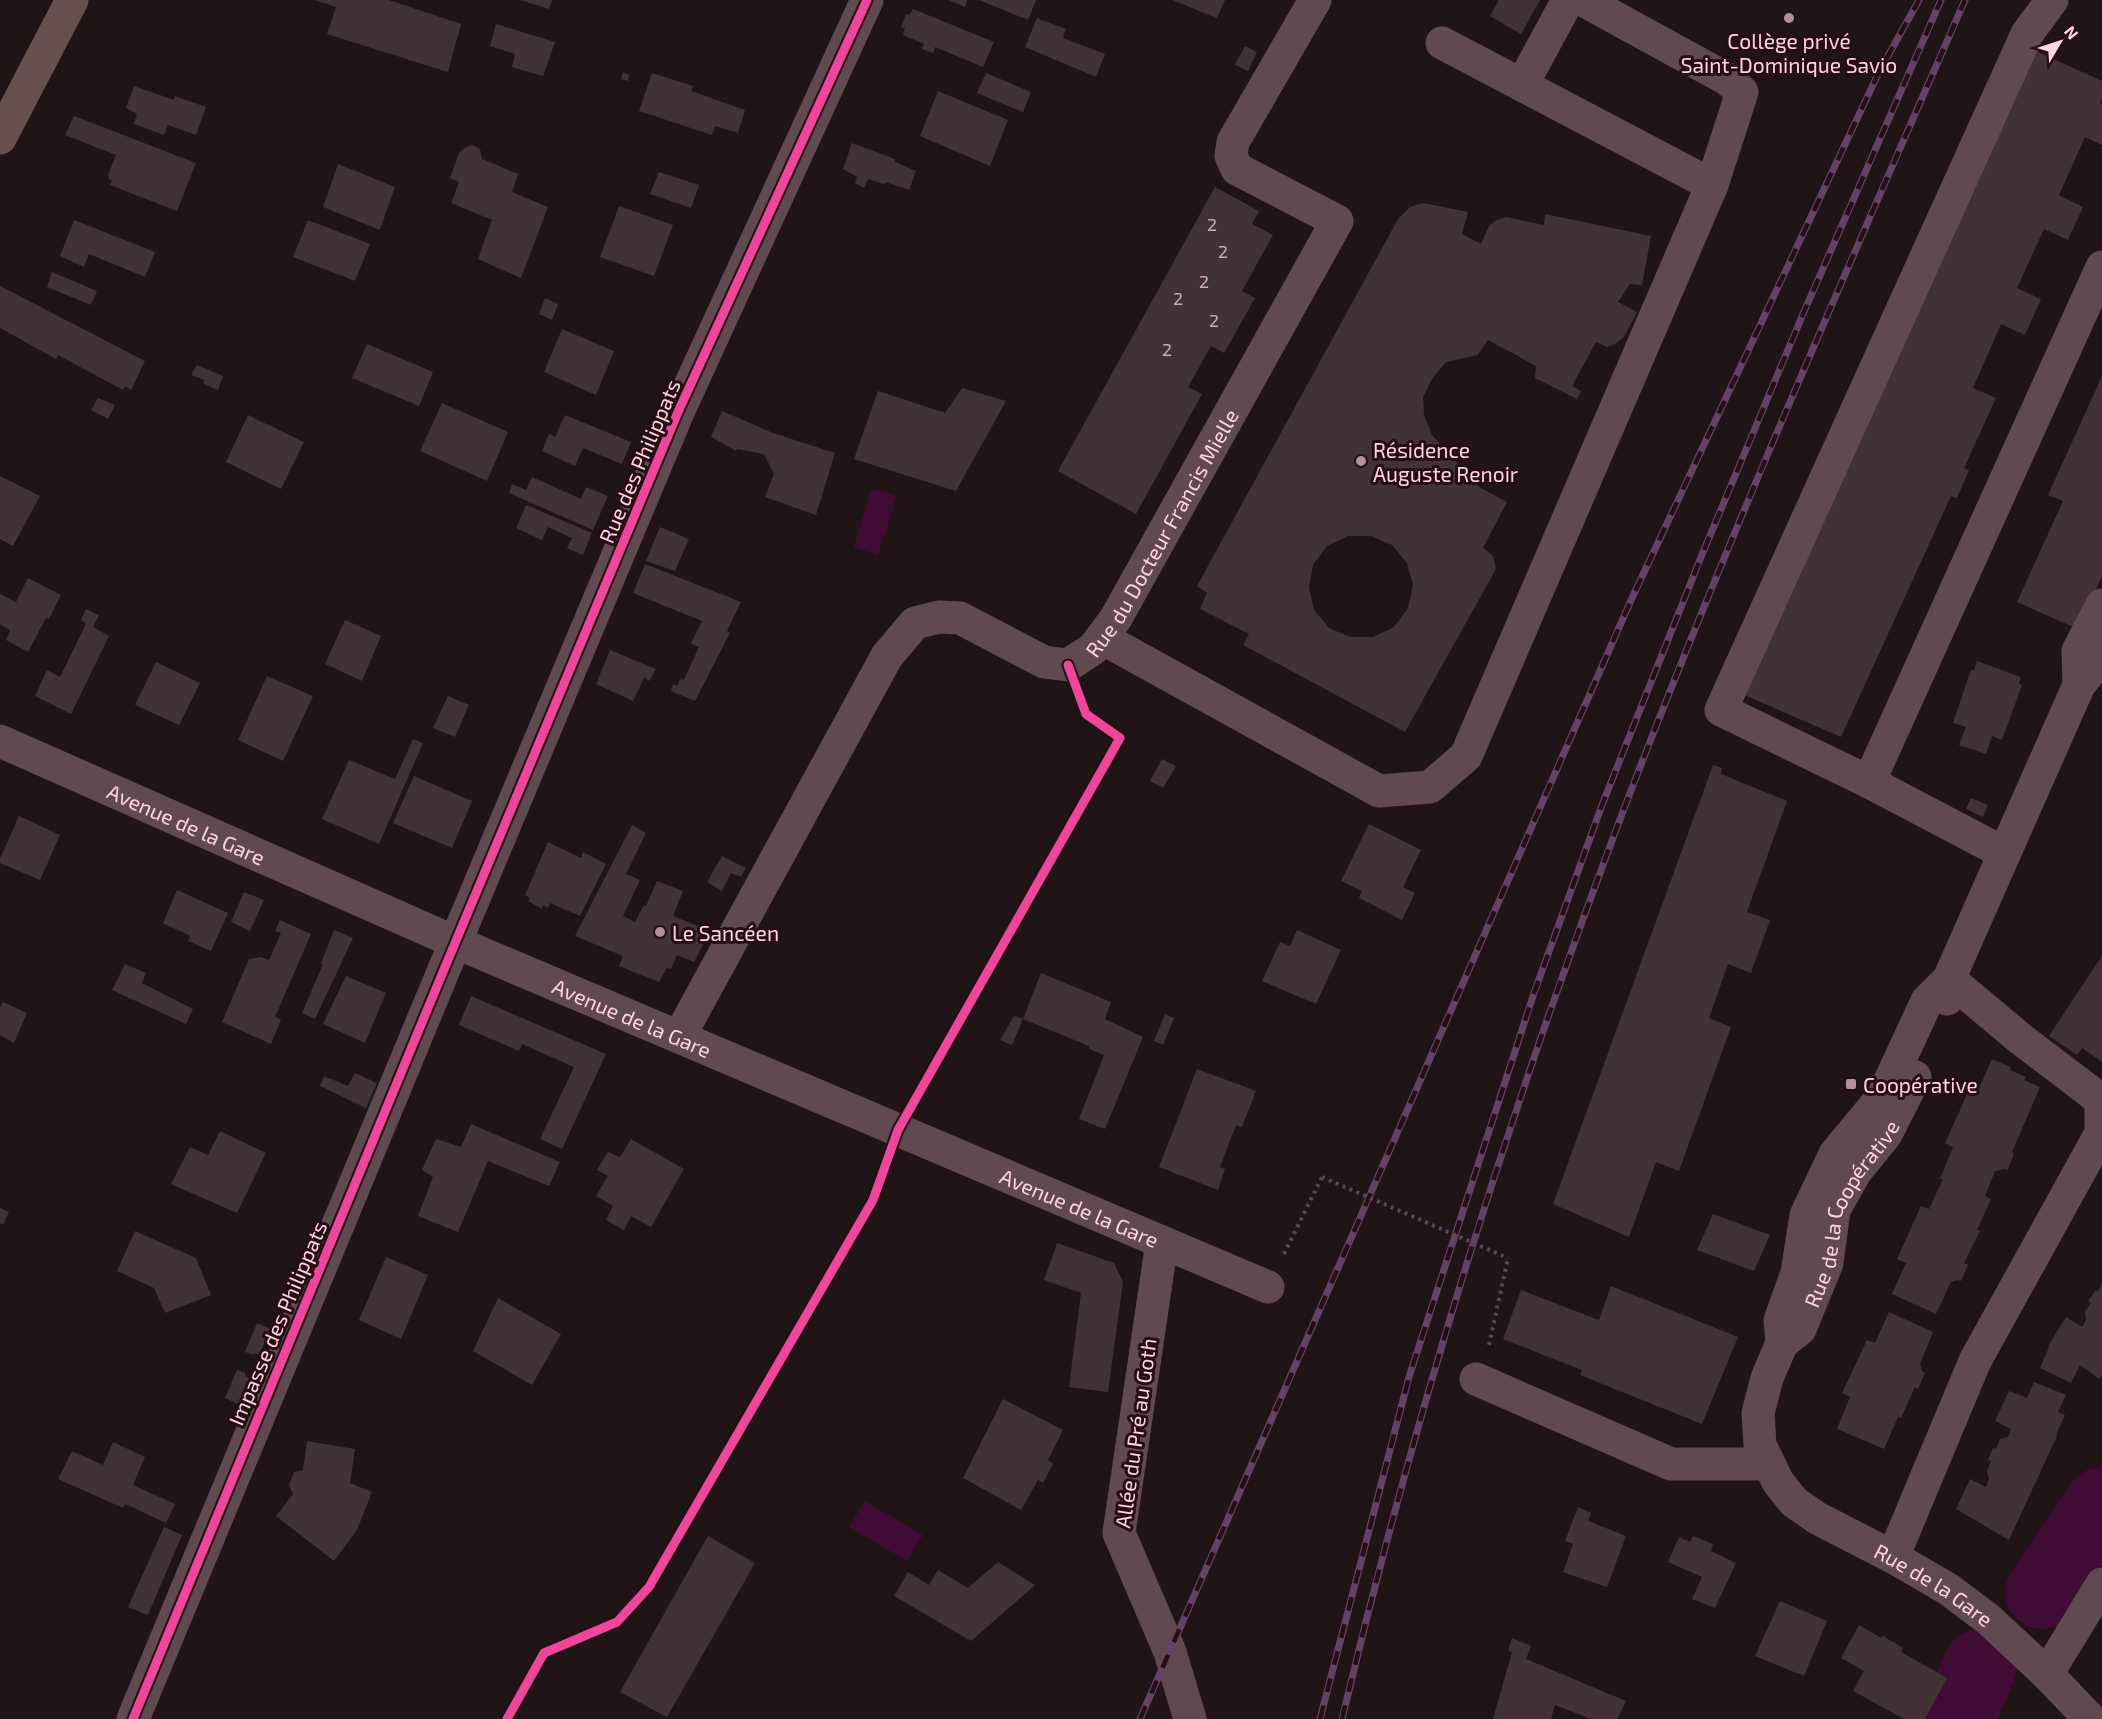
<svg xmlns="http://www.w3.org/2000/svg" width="2102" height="1719" font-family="'Exo 2',sans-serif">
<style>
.water{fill:#400b34}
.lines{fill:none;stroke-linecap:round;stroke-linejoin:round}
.river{stroke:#400b34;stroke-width:74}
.building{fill:#423236;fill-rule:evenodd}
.path{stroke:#5c445a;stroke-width:4;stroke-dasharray:3 4.5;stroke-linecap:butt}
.minor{stroke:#614952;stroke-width:33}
.major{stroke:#685051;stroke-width:33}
.rail-casing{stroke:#654165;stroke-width:7}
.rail{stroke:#250f14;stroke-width:4.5;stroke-dasharray:14;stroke-linecap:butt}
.path-bridge{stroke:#5c445a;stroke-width:4;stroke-dasharray:3 4.5;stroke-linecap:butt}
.cycleway-casing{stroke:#250f14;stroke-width:13}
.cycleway{stroke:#ed469a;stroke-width:9}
.poi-dot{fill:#b1909a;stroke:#250f14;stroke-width:2}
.labels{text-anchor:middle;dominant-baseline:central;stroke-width:6;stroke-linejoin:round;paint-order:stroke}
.number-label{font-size:18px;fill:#d0abb6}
.poi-label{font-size:21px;fill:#ffd3e1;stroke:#250f14;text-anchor:start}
.street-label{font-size:21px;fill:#ffd3e1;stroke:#250f14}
</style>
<rect width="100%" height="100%" fill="#201417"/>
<path class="water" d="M871,489L897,496L878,555L854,547Z
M865,1501L923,1535L907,1561L849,1527Z"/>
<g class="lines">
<path class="river" d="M2042,1592L2102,1504
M1958,1719L1980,1666"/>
</g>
<path class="building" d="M315,0H389L461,24L448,72L327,34L336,7Z
M520,0H552L549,9Z
M948,0H967L965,7Z
M979,0H1036L1028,20Z
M1172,0H1225L1217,18Z
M1499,0H1540L1521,34L1490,16Z
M913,9L994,42L983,67L935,47L933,53L922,49L924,44L903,35L905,28L901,27L906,14L909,15Z
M1037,18L1066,29L1063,38L1105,54L1096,77L1025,47Z
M496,24L555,42L543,76L512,67L515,54L490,46Z
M1245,46L1257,52L1248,71L1235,65Z
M2036,51L2102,81V98L2100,103L2102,104V145L2085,137L2059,195L2083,207L2068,240L2044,229L2017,288L2041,299L2025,335L2001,324L1973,388L1996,398L1964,468L1969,470L1957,498L1951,496L1841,737L1742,694Z
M623,72L629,75L628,81L621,79Z
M652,73L693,86L691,91L745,110L738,133L715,126L712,135L639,111Z
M986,73L1031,92L1023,112L977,93Z
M134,86L174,100L175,96L206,107L196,135L168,125L164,135L134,124L137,114L126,108Z
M938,91L1008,120L990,166L920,136Z
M74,116L196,163L177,211L110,185L112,180L109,179L108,175L116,155L65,135Z
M852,143L895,159V162L916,171L909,190L886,182L884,184L868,179L864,188L855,183L857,177L843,169Z
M472,145L480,149L482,159L518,174L512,192L548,207L521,278L478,259L492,220L451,203L459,182L450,178L459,153L466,147Z
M338,164L395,187L380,230L323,207Z
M659,172L699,185L691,208L650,194Z
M1215,187L1259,211L1252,224L1273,235L1242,291L1255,298L1224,353L1211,346L1188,387L1202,394L1136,514L1058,471Z
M1423,203L1468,212L1462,234L1481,244L1489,226L1495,221L1506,217L1544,225L1545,214L1651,236L1642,285L1630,284L1618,302L1637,312L1624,337L1615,344L1607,347L1596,342L1572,386L1581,391L1577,399L1535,378L1536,366L1488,340L1478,355L1446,362L1432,379L1423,397L1424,414L1432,435L1479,487L1507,502L1483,548L1493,556L1496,569L1405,732L1243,645L1249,634L1200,609L1207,593L1197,586L1398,219L1410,207ZM1348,536H1371L1392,545L1407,563L1413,585L1408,608L1394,627L1373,637H1350L1329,628L1314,610L1309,587L1313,565L1327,546Z
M619,206L673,225L654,276L600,257Z
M74,220L155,252L145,277L89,254L84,267L60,256Z
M308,220L370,244L355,281L293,257Z
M52,272L97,291L91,305L47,287Z
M0,286L145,361L131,390L125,386L123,390L58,355L56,359L0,328Z
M545,298L558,304L552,320L539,314Z
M562,329L614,351L596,395L544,372Z
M367,344L433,372L419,406L352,378Z
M197,365L223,376L218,390L204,384V380L191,375Z
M2102,376V576L2078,629L2017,602L2063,501L2048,495Z
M962,388L1006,401L956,491L854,459L878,391L945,413Z
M98,398L115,405L108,419L91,410Z
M442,403L508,432L487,481L420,451Z
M722,411L773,433L835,453L816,515L765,497L774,474L764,454L737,449L736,451L711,437Z
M248,415L304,442L281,489L226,462Z
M565,415L631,442L622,464L583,448L575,466L542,451L549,434L555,437Z
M0,476L40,496L13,546L0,539Z
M532,477L581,499L586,487L608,496L593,530L509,493L512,484L526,490Z
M526,505L592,533L583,555L567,548L572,538L548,527L542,540L516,528Z
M660,527L689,539L675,571L646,561Z
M645,564L741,602L727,631L730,633L695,701L671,691L673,684L677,686L680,679L684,680L699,647L691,643L702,621L633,593Z
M28,578L61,595L49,619L46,618L28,652L6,640L10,630L0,624V594L16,602Z
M86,609L99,615L93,627L109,636L71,714L35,696L47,670L60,677L86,624L81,620Z
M345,620L381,636L362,681L325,664Z
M610,650L656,669L649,681L644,678L633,701L596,684Z
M1977,661L2021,677L2019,684L2022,685L2002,740L1992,736L1986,754L1959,745L1966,727L1953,723L1971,670H1974Z
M156,662L200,683L179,725L135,705Z
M267,676L313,696L283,761L238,740Z
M448,696L469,705L455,737L433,728Z
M413,739L423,743L379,844L322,819L349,760L395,779Z
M1162,759L1176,766L1163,788L1150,781Z
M1713,765L1722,768L1721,774L1787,801L1747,912L1770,920L1751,973L1728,964L1709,1018L1731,1027L1679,1171L1656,1162L1629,1237L1553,1204Z
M414,776L472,801L452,848L393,823Z
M1971,798L1988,805L1983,817L1966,809Z
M19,816L60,835L40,880L0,863V859Z
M1369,824L1421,850L1403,887L1415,893L1402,920L1359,898L1362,891L1341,881Z
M632,825L646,833L626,874L640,880L623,916L635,922L644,905L646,906L657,881L683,891L673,916L710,931L694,962L677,955L671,969L667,968L659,982L619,966L623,956L575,936Z
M548,842L581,858L583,852L606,864L580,916L550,903L548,908L543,905L542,909L528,901L530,898L525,895Z
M722,856L746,868L741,877L731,873L722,891L707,882Z
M177,890L228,913L211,951L188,941L190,936L163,923Z
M244,892L264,900L250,931L231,922Z
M280,920L311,934L275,1017L281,1020L271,1044L222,1022L249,959L261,957L269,960L281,933L275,931Z
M334,930L353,938L315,1019L302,1013L323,964L321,963Z
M1297,930L1341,950L1316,1004L1262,981L1280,942L1290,946Z
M2102,956V1062L2082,1048L2077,1055L2049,1036Z
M125,964L146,973L142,983L193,1009L186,1024L112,990Z
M1041,973L1111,1002L1105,1019L1143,1037L1105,1129L1079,1119L1104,1055L1089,1049V1046L1023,1019Z
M346,976L386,993L365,1043L323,1024Z
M471,996L606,1054L562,1149L540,1139L574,1067L522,1044L519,1051L459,1025Z
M3,1002L27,1013L14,1043L0,1035V1008Z
M1165,1014L1174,1018L1163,1045L1154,1041Z
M1014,1016L1023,1019L1012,1045L1000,1040Z
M1992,1059L2011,1067L2010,1070L2026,1077L2024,1080L2040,1087L2012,1152L2014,1154L2008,1170L2005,1169L1995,1171L1985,1196L1991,1199L1977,1230L1980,1231L1964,1263L1968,1265L1961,1281L1958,1280L1951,1282L1936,1314L1892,1294L1906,1263L1897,1259L1921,1206L1929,1209L1943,1179H1940L1953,1147L1945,1143L1969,1090L1977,1093Z
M1197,1069L1256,1091L1242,1127L1236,1125L1220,1167L1225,1169L1218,1190L1159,1167Z
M355,1073L377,1083L366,1108L320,1086L324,1076L348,1086Z
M471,1124L560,1162L549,1186L488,1161L458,1232L418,1216L433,1177L422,1170L436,1139L461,1147Z
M220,1131L266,1153L237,1213L171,1184L190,1147L208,1155Z
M631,1139L684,1169L651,1227L631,1216L624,1230L606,1220L613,1206L596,1196L608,1176L597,1170L608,1152L620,1157Z
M0,1208L9,1212L3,1225L0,1223Z
M1713,1214L1770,1235L1754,1271L1697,1250Z
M135,1231L196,1258L211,1295L165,1313L154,1288L117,1271Z
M1057,1243L1114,1263L1123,1282L1108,1392L1069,1387L1081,1293L1044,1280Z
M386,1257L428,1275L401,1339L359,1320Z
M2102,1284V1375L2099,1379L2080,1365L2071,1383L2040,1368L2049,1347L2048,1346L2066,1317L2082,1327L2086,1320L2085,1311L2091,1303L2088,1301L2095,1291L2098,1292Z
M1611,1286L1738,1337L1702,1424L1580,1375L1582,1370L1503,1339L1521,1290L1599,1320Z
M498,1298L561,1334L532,1385L473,1351Z
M1889,1312L1933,1332L1920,1364L1922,1371L1925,1373L1918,1389L1915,1387L1901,1418L1898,1417L1884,1449L1837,1429L1850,1397L1842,1393L1867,1340L1875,1343Z
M257,1323L271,1329L259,1355L255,1353L254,1355L245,1352Z
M237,1370L245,1373V1376L249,1378L238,1404L225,1398Z
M2034,1382L2066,1395L2058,1412L2065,1415L2056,1435L2057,1436L2009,1540L1956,1509L1970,1479L1986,1487L1989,1479L1987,1471L1991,1461L1988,1460L1993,1448L1996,1449L2000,1439L2008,1437L2011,1429L1995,1421L2009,1391L2027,1398Z
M1003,1399L1063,1430L1048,1460L1053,1464L1043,1483L1038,1480L1021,1510L963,1478Z
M307,1441L355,1449L350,1483L372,1492L357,1530L334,1561L276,1516L293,1494L289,1485L294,1472L303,1470Z
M113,1442L145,1457L133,1485L175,1504L166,1523L125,1504L123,1508L58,1479L72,1451L103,1465Z
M1578,1507L1591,1513L1588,1521L1626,1536L1607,1587L1563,1572L1573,1544L1565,1541Z
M164,1527L182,1535L148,1615L128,1607Z
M708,1536L755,1563L667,1717L620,1692Z
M1693,1536L1713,1544L1711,1551L1736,1563L1715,1608L1692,1599L1702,1577L1668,1562L1679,1537L1690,1542Z
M998,1562L1035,1585L971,1641L894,1596L908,1572L929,1585L938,1570L968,1588Z
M1780,1601L1827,1621L1804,1676L1755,1656Z
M1859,1625L1881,1638L1883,1636L1903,1648L1901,1652L1947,1678L1925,1719H1904L1853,1691L1864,1671L1841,1658Z
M1512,1638L1531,1646L1526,1659L1626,1701L1617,1719H1591L1555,1705L1551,1719H1493L1512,1652L1508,1650Z"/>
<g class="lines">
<path class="path" d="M1284,1254L1322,1177
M1489,1345L1508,1258"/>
<g class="minor">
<path d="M1442,43L1712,185L1742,92L1727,79L1583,0"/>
<path d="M1522,85L1568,0"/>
<path d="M1102,638L1379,791L1430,787L1466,756L1712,185"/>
<path d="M2079,685L2078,651L2102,605"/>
<path id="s1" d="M0,741L455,942L1268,1287"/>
<path d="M1869,782L1721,710L2027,34L2052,0"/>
<path d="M2004,853L1869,782L2102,267"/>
<path id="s2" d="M1949,979L1927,1001L1883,1096L1835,1154L1806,1215L1797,1273L1780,1320L1782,1343L1767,1378L1758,1413L1760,1445L1778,1482L1794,1502L1817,1518L1893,1557L1948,1589L1988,1619L2047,1674L2090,1719"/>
<path d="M1947,999L1949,979L2079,685L2102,657"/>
<path id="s3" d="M679,1037L887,656L915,623L939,617L960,618L1044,662L1068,665L1093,649L1116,618L1337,221L1237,169L1231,156L1233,142L1315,0"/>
<path d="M1162,1242L1119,1533L1170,1652L1190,1719"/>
<path id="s4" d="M1786,1340L1800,1329L1827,1263L1834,1210L1856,1171L1886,1134L1915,1077"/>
<path d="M1476,1379L1671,1464H1769"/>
<path d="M1893,1557L1975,1361L2101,1133V1100L2022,1040L1949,979"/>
<path d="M2047,1674L2102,1584"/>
<path d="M133,1719L445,967L678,412L867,0"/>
</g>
<path class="major" d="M0,138L72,0"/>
<defs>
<path id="rail" d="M1140,1719L1632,598L1879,72L1919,0
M1320,1719L1409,1377L1534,993L1602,805L1701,557L1803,314L1941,0
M1342,1719C1415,1412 1510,1109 1622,814C1727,539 1847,270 1965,0"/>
</defs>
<use href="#rail" class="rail-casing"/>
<use href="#rail" class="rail"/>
<path class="path-bridge" d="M1322,1177L1508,1258"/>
<defs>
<path id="cycleway" d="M133,1719L445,967L678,412L867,0
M507,1719L544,1653L617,1622L649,1587L873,1200L898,1130L1120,738L1086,714L1068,665"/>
</defs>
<use href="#cycleway" class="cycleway-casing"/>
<use href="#cycleway" class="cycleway"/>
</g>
<g class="poi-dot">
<circle cx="1789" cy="18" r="6"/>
<circle cx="1361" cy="461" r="6"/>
<circle cx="660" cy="932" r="6"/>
<rect x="1845" y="1078" width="12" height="12" rx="3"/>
</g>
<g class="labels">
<g class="number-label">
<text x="1212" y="224">2</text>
<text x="1223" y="251">2</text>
<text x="1204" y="281">2</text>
<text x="1178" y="298">2</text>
<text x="1214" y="320">2</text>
<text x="1167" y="349">2</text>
</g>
<g class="poi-label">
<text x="1789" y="40" text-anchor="middle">Collège privé<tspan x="1789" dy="24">Saint-Dominique Savio</tspan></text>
<text x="1373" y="449">Résidence<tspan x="1373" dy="24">Auguste Renoir</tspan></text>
<text x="672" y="932">Le Sancéen</text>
<text x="1863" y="1084">Coopérative</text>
</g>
<g class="street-label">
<text transform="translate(639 461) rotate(-67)">Rue des Philippats</text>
<text stroke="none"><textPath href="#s3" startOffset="807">Rue du Docteur Francis Mielle</textPath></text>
<text stroke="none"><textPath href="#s1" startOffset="204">Avenue de la Gare</textPath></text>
<text stroke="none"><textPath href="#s1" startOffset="690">Avenue de la Gare</textPath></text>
<text stroke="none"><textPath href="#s1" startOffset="1176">Avenue de la Gare</textPath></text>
<text stroke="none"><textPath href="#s4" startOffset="146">Rue de la Coopérative</textPath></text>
<text transform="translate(277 1323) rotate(-67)">Impasse des Philippats</text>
<text transform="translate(1135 1433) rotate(-82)">Allée du Pré au Goth</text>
<text stroke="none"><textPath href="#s2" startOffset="746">Rue de la Gare</textPath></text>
</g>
</g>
<g transform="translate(2060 42) rotate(51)" stroke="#250f14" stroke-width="4.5" paint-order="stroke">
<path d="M0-4.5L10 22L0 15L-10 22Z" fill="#ffd3e1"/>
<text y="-9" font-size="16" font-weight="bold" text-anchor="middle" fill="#ffd3e1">N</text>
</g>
</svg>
